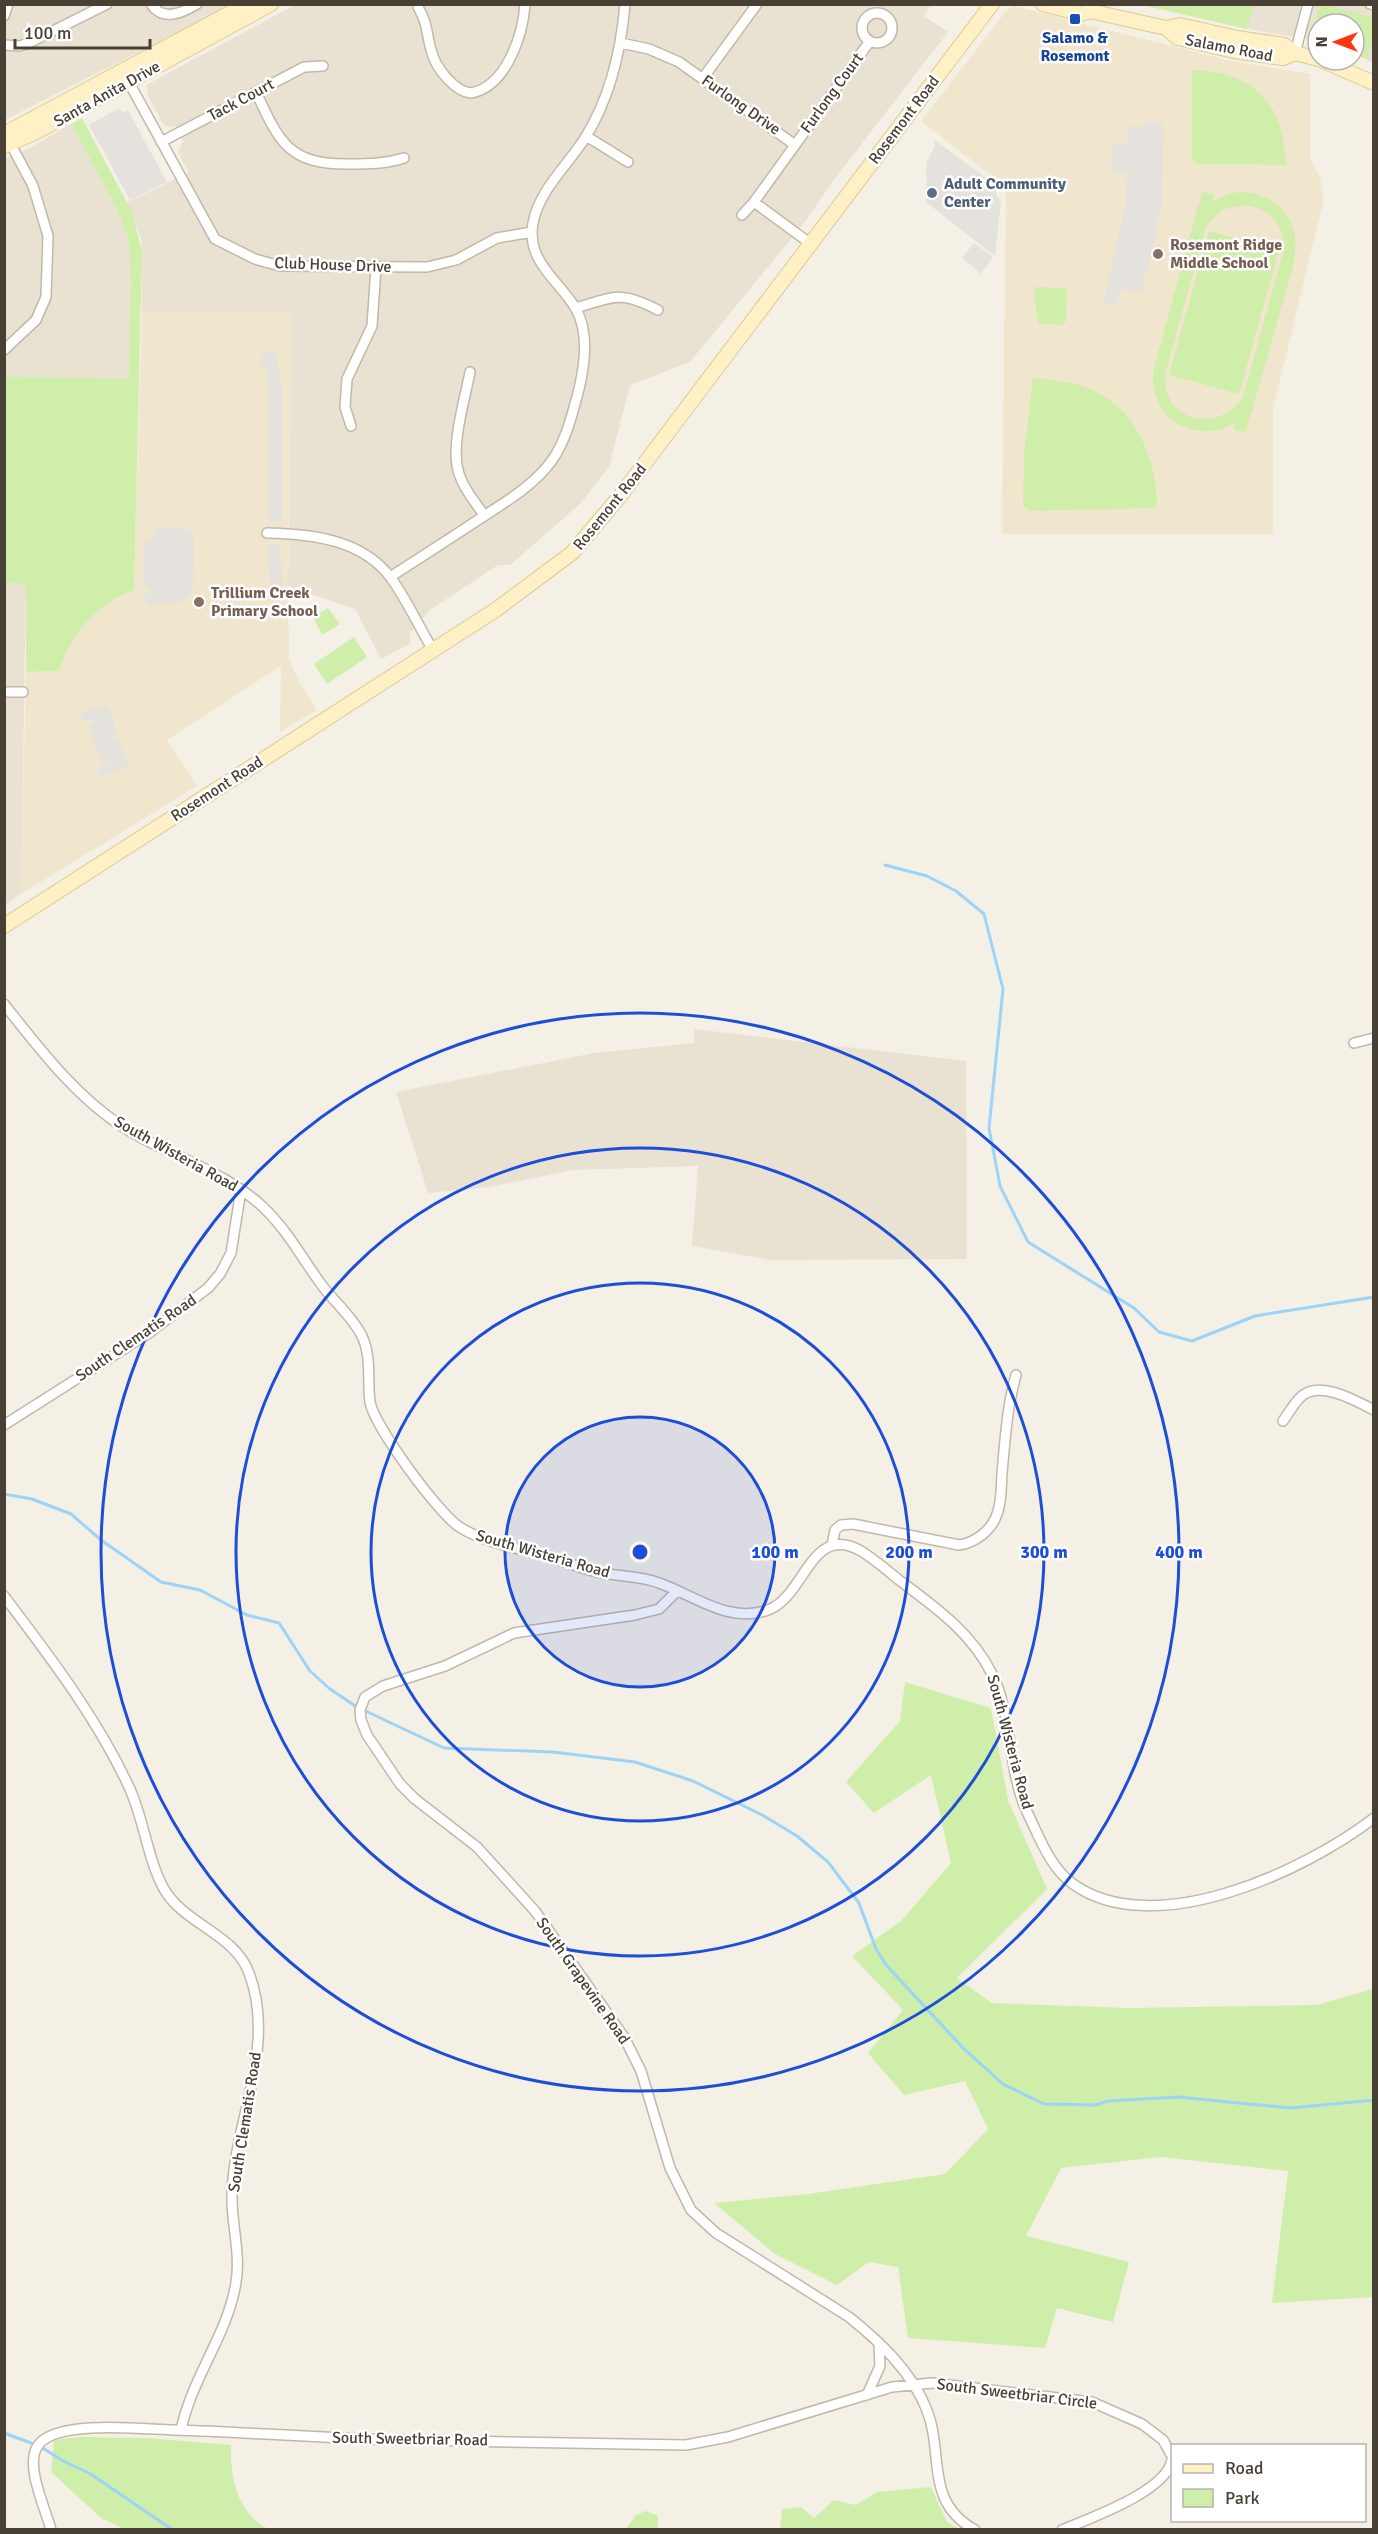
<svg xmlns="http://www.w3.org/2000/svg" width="1378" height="2534" font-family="Signika,sans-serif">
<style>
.residential{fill:#e9e2d3}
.education{fill:#f0e6ce}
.green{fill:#cfeea9;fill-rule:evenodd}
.parking{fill:#e5e2de}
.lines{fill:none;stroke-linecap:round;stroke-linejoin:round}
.stream{stroke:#9bd3f9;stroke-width:3}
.street-casing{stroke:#c1b8a7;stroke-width:12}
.secondary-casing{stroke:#ddc992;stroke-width:16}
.street{stroke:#fff;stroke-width:9}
.secondary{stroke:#fff1c5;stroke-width:14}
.ring{fill:none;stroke:#1d4ed8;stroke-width:3}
.transit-dot{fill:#1a4fb4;stroke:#fff;stroke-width:2}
.service-dot{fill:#5c6f8a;stroke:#fff;stroke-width:2}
.education-dot{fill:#8d6e63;stroke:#fff;stroke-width:2}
.labels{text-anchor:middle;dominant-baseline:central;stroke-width:5;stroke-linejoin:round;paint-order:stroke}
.transit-label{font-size:16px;font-weight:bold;fill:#164399;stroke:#fff}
.street-label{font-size:16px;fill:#484034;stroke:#fff}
.service-label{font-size:16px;font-weight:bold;fill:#4e5e75;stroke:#fff;text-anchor:start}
.education-label{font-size:16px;font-weight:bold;fill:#785e54;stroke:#fff;text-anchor:start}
.centre{fill:#1d4ed8;stroke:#fff;stroke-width:3}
.ring-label{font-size:18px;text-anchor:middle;font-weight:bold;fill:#1d4ed8;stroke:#fff;stroke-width:5;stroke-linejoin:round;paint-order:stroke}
</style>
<rect width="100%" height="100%" fill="#f5f0e6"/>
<path class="residential" d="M931,4L924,16L948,32L830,185L805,222L690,362L630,385L609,467L581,503L510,565H498L430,610L409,634L411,641L408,645L381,659L355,609L288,586L292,312H142L141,239L127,202L189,173L178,152L183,141L175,126L169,127L162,123L148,96L146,85L295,5Z
M5,5H231L5,120Z
M1254,5H1373V63L1354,53V24H1318V41L1247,29Z
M71,124L117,209L128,238L131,266L129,379L5,377V158L30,148Z
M5,583L26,584L21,894L5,905Z
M694,1029L966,1061L967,1259L771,1260L692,1246L698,1166L573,1170L489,1187L428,1193L396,1092L594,1053L694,1043Z"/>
<path class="education" d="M1013,6L1231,61L1310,74V159L1320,177L1324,199L1273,409V534H1002L1006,187L921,121L1006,11Z
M292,311L288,560L289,658L297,678L317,710L280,732L281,666L167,740L197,786L21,894L26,672L59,671L67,648L84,624L100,608L134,589L142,312Z"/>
<path class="green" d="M1320,4L1373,17V37L1367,59L1354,53V24H1318V41L1313,39L1311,35Z
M1142,5L1254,4V5L1247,29Z
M1192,70C1254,72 1284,103 1286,165L1198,164L1192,158Z
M82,118L132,212L142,252L134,590C96,605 72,632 59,671L26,672V584L5,583V377L129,378L131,266L128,238L117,209L71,124Z
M1202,192L1214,195L1212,202C1237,183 1275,193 1290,221C1297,234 1296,248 1294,263L1246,432L1234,430L1235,423C1193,447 1146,415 1154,368ZM1242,205C1268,206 1287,226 1283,253L1243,397C1216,437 1158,419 1166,371L1206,226L1222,210Z
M1209,231L1279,250L1239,394L1169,375Z
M1036,287L1067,288L1066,320L1063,325L1038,323L1034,295Z
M1033,378C1049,380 1067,381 1083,386C1135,404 1157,457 1157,508L1029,511L1023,505L1024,454Z
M328,608L340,624L322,635L313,617Z
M354,637L367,657L327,684L314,664Z
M905,1682L991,1708L1008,1800L1047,1889L957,1978L992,2003L1129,2008L1317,2005L1373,1989V2297L1272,2303L1288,2171L1161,2157L1061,2168L1026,2236L1129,2262L1113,2322L1057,2308L1045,2348L908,2338L898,2267L869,2262L837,2285L775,2254L714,2203L808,2194L945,2174L988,2129L965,2081L904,2095L868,2053L903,2010L852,1956L901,1921L951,1863L931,1775L874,1813L846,1782L900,1721Z
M81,2437L148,2438L231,2445C230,2477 237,2513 268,2529H124L101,2518L51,2472L54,2440Z
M931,2487L947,2522L959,2529H780L782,2509L801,2507L814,2518L834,2500L856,2505L877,2492Z
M646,2511L658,2516V2529H626L636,2515Z"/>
<path class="parking" d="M119,108L122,113L128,110L167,182L130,200L89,125Z
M1145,122H1163L1162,204L1157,229L1141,292L1122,289L1117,304L1103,303L1126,203L1127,173H1111V145H1128V126L1144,127Z
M935,140L997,186L996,194L1001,201L995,256L927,203L926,163L934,148Z
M974,243L993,257L981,274L962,258Z
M276,350L282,389V521H268L269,388L268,376L260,363L264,352Z
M160,527H184L192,532L194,537L193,589L191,595L183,601L147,606L143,595L150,592L151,587L143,585L144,541H151L154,530Z
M267,545H280L283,590L271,592Z
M108,705L117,734L110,738L118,737L129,765L101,778L97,768L108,762L107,760L101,762L88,726L94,724V720L82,721L80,713Z"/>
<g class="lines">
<path class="stream" d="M885,865L927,876L956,891L984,914L1003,989L989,1128L1000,1186L1028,1242L1134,1308L1159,1332L1192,1341L1255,1316L1374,1297
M4,1494L32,1499L71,1514L101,1540L161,1582L200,1590L247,1615L279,1623L310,1671L330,1689L357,1707L444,1748L553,1752L635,1762L693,1781L764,1816L797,1836L828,1862L859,1903L876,1949L887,1966L964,2049L1003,2084L1044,2104L1096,2105L1108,2101L1178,2097L1291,2108L1374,2100
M4,2433L31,2443
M41,2447L65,2462L89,2473L173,2530"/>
<defs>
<path id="street" d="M151,4C163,22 182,13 197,4
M1370,4L1374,5
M418,7C429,26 426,35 432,53C436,68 455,92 471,93C506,87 523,35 525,4
M862 28a15 15 0 1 1 30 0a15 15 0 1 1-30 0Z
M4,16L8,4
M621,43L649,49L679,62L795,145
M4,45L20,46L33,41L107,4
M1295,53L1308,4
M703,78L757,4
M127,79L215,239L255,259L280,266L427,267L456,260L497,238L532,232
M256,92C279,142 289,165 349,164C368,164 385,164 404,158
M586,136L628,162
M161,142L304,67L323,66
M754,202L811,244
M742,215L754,202L870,41
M575,308C615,297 619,290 658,310
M4,350L36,320L46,297L48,236L33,186L8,139
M470,372C465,399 451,444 458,470C462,487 475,502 484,515
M351,426L345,407L347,379L372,326L376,267
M267,533C311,534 362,539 391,578C407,600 419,627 433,650
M390,577C420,558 449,539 478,520C502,504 527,490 546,468C565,447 572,415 579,389C585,363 589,333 576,309C559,280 526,262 533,223C539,190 568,165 585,138C610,98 621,51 625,4
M4,692H23
M4,1004C39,1048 75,1096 123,1127C168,1156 224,1170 264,1208C287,1230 302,1258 321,1284C334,1302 352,1316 362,1336C372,1358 367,1380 370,1402C374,1426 437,1511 458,1526C483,1543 519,1548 548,1556C563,1561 578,1567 593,1571C615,1577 638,1575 659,1583C694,1595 728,1624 768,1610C805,1597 811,1522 861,1551C874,1559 887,1570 899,1580C935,1607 971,1632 992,1674C1013,1715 1007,1769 1027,1812C1039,1836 1050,1868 1073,1884C1154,1942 1305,1871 1374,1818
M1354,1043L1374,1038
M1283,1421C1289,1413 1295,1401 1303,1395C1322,1381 1356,1401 1374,1410
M4,1425L149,1333L208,1288L220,1274L231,1253L241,1190
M832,1545L835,1530L841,1525L853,1524L959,1545C975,1543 992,1530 997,1514C1002,1502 1001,1486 1002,1473C1005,1440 1007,1407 1016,1375
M677,1591L659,1609L635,1615L514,1633L445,1666L383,1686L365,1697L360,1710L361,1720L367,1735L400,1784L415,1799L477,1847L535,1911L624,2037L641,2071L670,2168L691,2210L716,2233L849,2317C879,2341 911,2371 926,2408C945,2453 923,2501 975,2530
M4,1596C50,1657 97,1718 129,1787C144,1819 147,1858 164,1889C184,1924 235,1934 249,1973C277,2047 234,2121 232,2194C231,2223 241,2254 236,2282C229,2332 192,2377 181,2430
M867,2395L880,2366L879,2345
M51,2530C46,2509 22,2461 40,2443C61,2420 142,2429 173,2430C237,2432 300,2436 364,2439C471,2442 579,2443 686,2445L728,2437L892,2387L932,2383L1092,2402L1142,2424L1163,2440L1172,2456
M1062,2530C1090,2518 1168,2491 1172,2459"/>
<path id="secondary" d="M1043,4L1081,14L1090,11L1166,28L1178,38L1234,51L1283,58L1295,53
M1166,28L1180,25L1237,38L1284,45L1295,53L1318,59
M1321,60L1374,83
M4,134L247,4
M4,146L36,132L271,4
M4,926L497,609L572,553L620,496L992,4"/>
</defs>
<use href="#street" class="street-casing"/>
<use href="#secondary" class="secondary-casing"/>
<use href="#street" class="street"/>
<use href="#secondary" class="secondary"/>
</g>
<circle cx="640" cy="1552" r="135" fill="#1d4ed8" fill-opacity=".12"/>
<g class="ring">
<circle cx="640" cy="1552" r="135"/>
<circle cx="640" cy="1552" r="269"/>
<circle cx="640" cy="1552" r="404"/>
<circle cx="640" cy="1552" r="539"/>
</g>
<rect class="transit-dot" x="1069" y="13" width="12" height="12" rx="3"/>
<circle class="service-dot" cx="932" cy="193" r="6"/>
<g class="education-dot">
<circle cx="1158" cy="254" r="6"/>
<circle cx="199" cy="602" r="6"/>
</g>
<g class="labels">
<g class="transit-label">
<text x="1075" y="38">Salamo &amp;<tspan x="1075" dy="18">Rosemont</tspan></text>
</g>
<g class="street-label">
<text transform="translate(1229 48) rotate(11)">Salamo Road</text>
<text transform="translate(832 93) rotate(-54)">Furlong Court</text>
<text transform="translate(107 94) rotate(-29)">Santa Anita Drive</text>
<text transform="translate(241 100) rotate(-28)">Tack Court</text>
<text transform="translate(741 105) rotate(35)">Furlong Drive</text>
<text transform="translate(904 120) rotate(-53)">Rosemont Road</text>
<text transform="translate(333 265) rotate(2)">Club House Drive</text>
<text transform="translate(610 507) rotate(-51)">Rosemont Road</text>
<text transform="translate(217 789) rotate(-33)">Rosemont Road</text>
<text transform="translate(176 1154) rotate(29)">South Wisteria Road</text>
<text transform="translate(136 1338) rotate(-34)">South Clematis Road</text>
<text transform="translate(543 1554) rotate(16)">South Wisteria Road</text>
<text transform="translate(1010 1742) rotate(75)">South Wisteria Road</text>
<text transform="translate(583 1981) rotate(55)">South Grapevine Road</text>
<text transform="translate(245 2122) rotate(-81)">South Clematis Road</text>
<text transform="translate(1017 2394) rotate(7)">South Sweetbriar Circle</text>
<text transform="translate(410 2439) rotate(1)">South Sweetbriar Road</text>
</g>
<g class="service-label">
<text x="944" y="184">Adult Community<tspan x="944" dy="18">Center</tspan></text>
</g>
<g class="education-label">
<text x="1170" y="245">Rosemont Ridge<tspan x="1170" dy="18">Middle School</tspan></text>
<text x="211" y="593">Trillium Creek<tspan x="211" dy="18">Primary School</tspan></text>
</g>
</g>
<circle cx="640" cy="1552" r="9" class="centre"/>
<g class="ring-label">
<text x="775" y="1558">100 m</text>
<text x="909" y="1558">200 m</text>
<text x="1044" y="1558">300 m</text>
<text x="1179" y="1558">400 m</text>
</g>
<rect width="1378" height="2534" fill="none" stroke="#484034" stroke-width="12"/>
<rect x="1171" y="2444" width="195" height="78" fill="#ffffff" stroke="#b6b3ae" stroke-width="1.5"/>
<rect x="1183" y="2464" width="30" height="9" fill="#fff1c5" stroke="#b6b3ae" stroke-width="1.5"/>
<text x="1225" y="2474" font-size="18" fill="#484034">Road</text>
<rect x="1183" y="2489" width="30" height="18" fill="#cfeea9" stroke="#b6b3ae" stroke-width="1.5"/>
<text x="1225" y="2504" font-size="18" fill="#484034">Park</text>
<g transform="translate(1336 42) rotate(270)"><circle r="28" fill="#ffffff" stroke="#b6b3ae" stroke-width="1.5"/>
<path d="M0-4.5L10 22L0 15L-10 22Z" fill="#ff3512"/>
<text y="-9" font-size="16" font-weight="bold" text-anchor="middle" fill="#484034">N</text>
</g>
<path d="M15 39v9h135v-9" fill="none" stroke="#484034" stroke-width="3"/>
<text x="24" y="39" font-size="18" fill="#484034" stroke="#ffffff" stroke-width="4.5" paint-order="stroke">100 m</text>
</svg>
